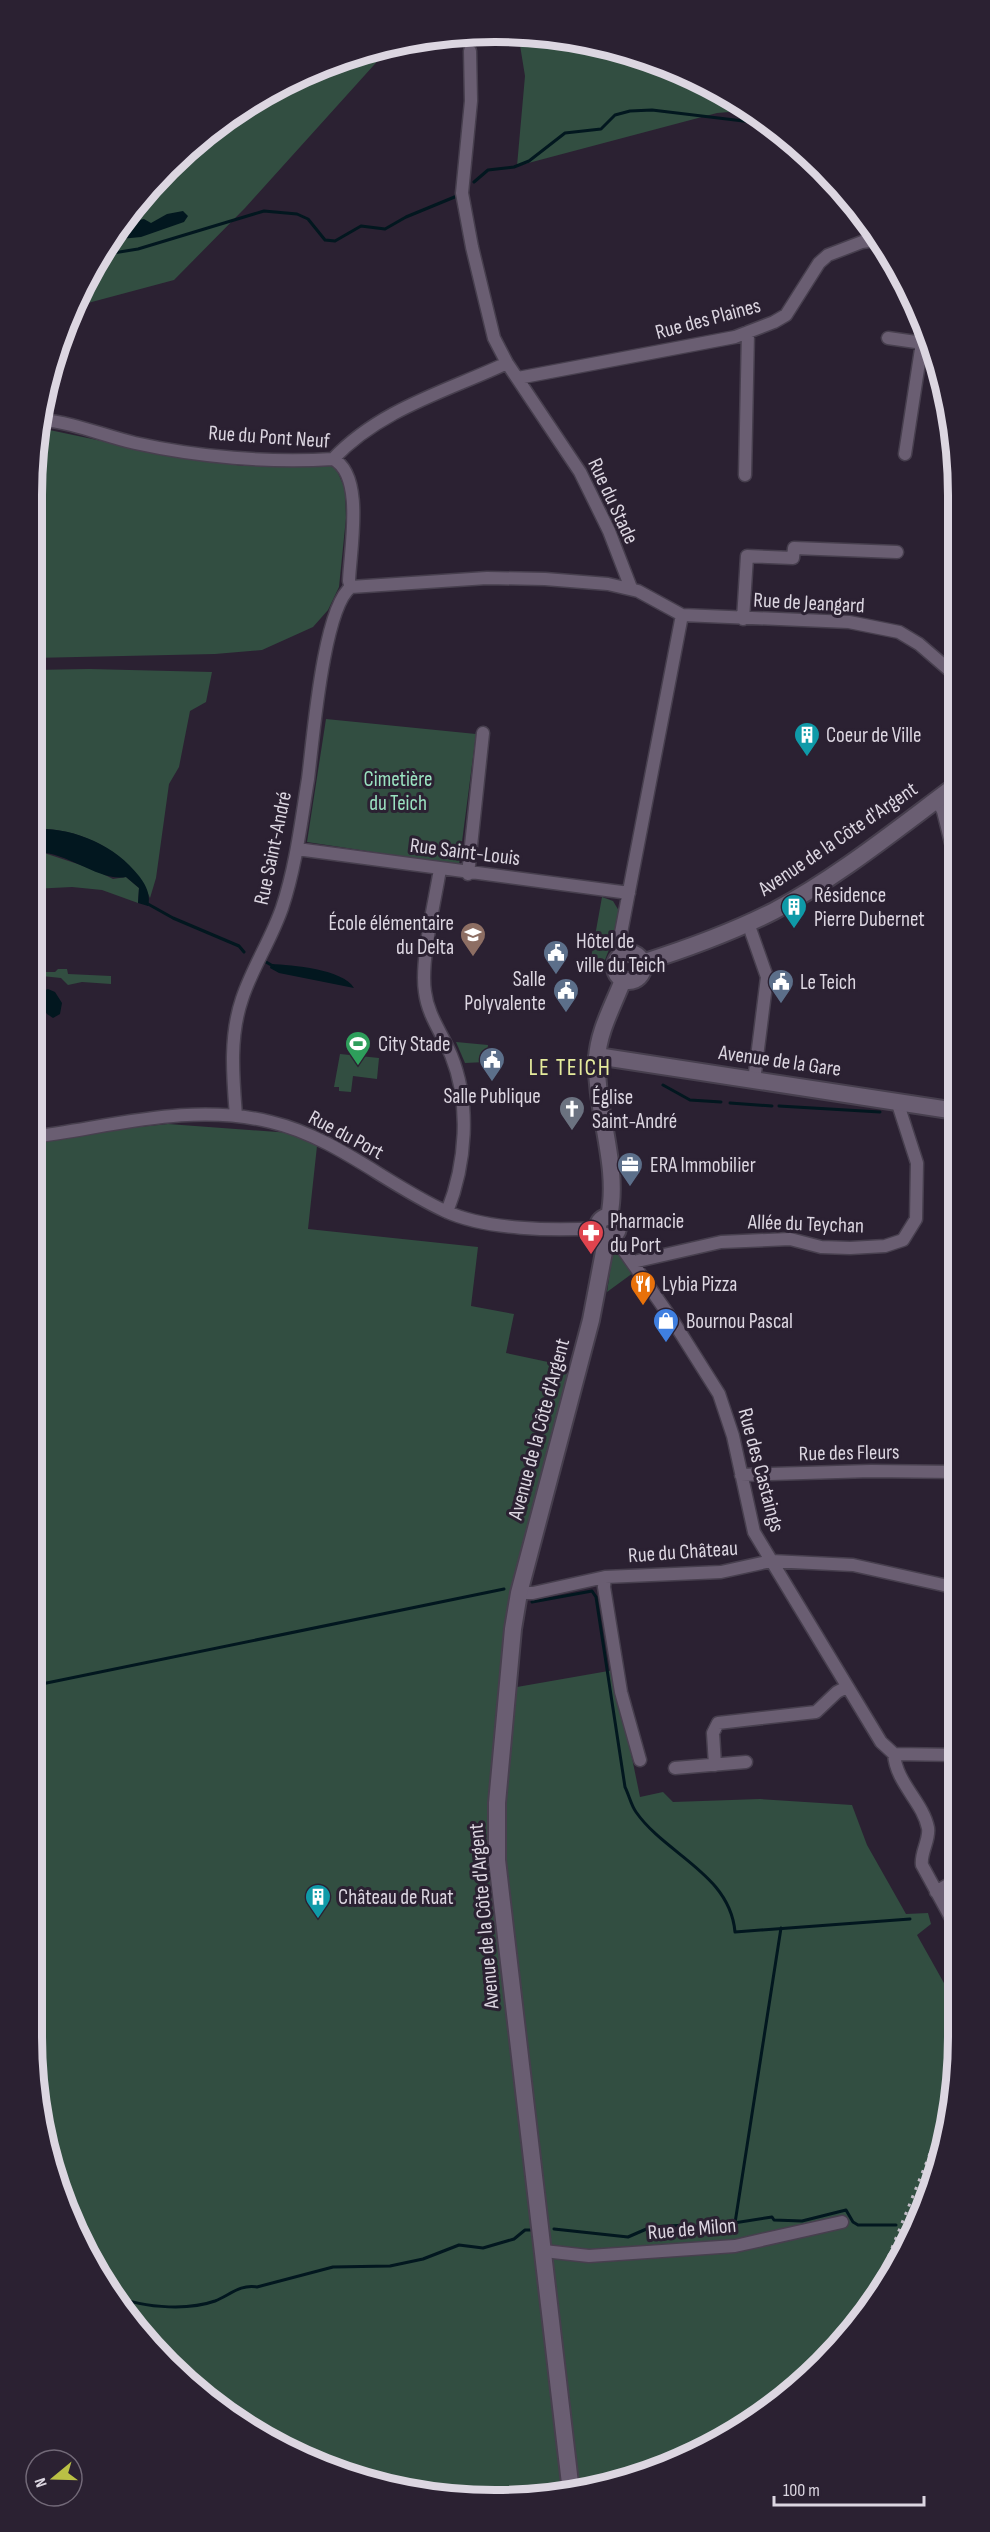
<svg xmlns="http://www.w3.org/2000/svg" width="990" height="2532" font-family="'Sofia Sans Condensed',sans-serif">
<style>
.green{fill:#324e41}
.water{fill:#02171f}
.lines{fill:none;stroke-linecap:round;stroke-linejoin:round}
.stream{stroke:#02171f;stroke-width:3}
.minor-casing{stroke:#473f4e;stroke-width:15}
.secondary-casing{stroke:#473f4e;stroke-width:20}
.minor{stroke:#6a5e72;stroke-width:12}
.secondary{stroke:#6a5e72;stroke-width:16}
.rail{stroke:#c3bdc8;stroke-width:3;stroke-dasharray:3 6;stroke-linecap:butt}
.labels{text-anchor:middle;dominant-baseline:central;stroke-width:6;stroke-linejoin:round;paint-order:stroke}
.street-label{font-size:21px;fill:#dcd6e1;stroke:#2b2132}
.poi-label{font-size:21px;fill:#dcd6e1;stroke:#2b2132;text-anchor:start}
.park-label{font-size:21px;fill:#9ae1c0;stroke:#2b2132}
.quarter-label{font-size:24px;letter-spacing:1.5px;fill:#e5eb9c;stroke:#2b2132}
.rim{fill:none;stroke:#dcd6e1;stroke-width:8}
</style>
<rect width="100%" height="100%" fill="#2b2132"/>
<path class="green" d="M518,33L615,47L753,110L717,113L517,166L525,76Z
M392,45L245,208L174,280L73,307C81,285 94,267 106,247C171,143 273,73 392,45Z
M40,428L178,457L243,466H335L345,489L346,518L339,587L328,610L313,627L262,650L215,654L32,658V495Z
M89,669L212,672L206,702L190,711L179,767L169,784L156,878L150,898C133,853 79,826 32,829V670Z
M326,719L476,734L459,865L307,842Z
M41,852L93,869L113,879L126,877L139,888L138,903L102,890L72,887L32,889V853Z
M602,897L613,901L619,911L615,934L603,965L590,964Z
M58,969H67L68,974L111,976V984L82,982L68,985L61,978L32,975V972H55Z
M456,1042L488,1045L486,1062L465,1063Z
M340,1054L379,1058L377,1079L353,1076L351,1092L339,1091V1087H334Z
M168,1124L291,1133L317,1146L308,1229L478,1247L471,1306L514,1314L506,1353L581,1369L524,1599L517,1687L614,1670L640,1797L663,1792L673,1802L760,1799L852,1805L867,1845L906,1914L928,1913L931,1924L917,1935L958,2008V2037L948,2118L877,2297L863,2319L752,2423L673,2465L586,2492L434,2496L346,2476L264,2439L146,2342L93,2268L56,2186L32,2037V1138Z
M613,1251H617L633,1273L607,1292Z"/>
<path class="water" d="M183,211L188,216L184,222L141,237L110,240L121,223L144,219L151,223L167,214Z
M32,829C72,827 114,844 139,876C146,885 151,895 148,906L138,903L139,888L126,877C97,882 64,848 32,853Z
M271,964C292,965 343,969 354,988L279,973L270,968Z
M48,989L55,992L62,1003L60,1014L53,1018L47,1014L37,999L40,992Z"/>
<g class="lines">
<path class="stream" d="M474,182L488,170L514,167L529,161L565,133L601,129L615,115L630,111L652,110L769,124
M101,255L138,249L264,211L297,214L308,219L325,240L335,241L361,226L385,229L406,217L457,196
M148,904L173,918L239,946L244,952
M266,962L273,966
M663,1085L690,1100L721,1102
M730,1103L772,1106
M779,1106L880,1112
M532,1602L592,1591L596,1597L625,1787C629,1795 631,1805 636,1812C666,1855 730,1874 735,1932L910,1919
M32,1686L504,1589
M735,2223L781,1928
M554,2229L628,2237L651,2227L687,2225L702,2228L772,2217L774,2220L802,2221L846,2210L853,2222L858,2225H896
M911,2229L915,2230
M111,2293C135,2308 187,2311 215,2301C230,2295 240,2284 257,2287L333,2267L390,2266L423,2259L459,2245L483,2248L514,2239L525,2230H531"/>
<defs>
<path id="minor" d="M470,51L471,101L462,193L472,247L494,338L507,363L580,472L609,531L631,588
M897,275L901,281
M888,338L930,344
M518,378L735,337L774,322L786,315L819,263L828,255L862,242L875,240
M41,420C73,422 104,436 135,443C198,457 269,463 333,459C365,475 350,550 349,581L351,587
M905,454L925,323
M333,459C380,409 447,391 507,363
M745,475L748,332
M351,587L487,578L545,579L608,584L638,591L682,615L849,622L899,632L919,644L955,675
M743,619L747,556L793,558L794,548L897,552
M937,800L943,811L956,863
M297,849L629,893
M440,869C435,901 420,962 425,992C428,1016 442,1033 451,1055C471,1104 466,1164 447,1212
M468,874L483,733
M748,923L767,977L754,1081
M622,955L621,933L682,615
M236,1116C233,1078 229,1037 242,999C252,968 271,940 282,908C296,866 301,822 308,779C313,740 323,608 351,587
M32,1137C111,1127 191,1102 271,1122C335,1137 386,1184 445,1211C486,1230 554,1231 599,1228
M613,1235L673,1321L719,1394L733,1436L754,1532L881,1742L894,1754L958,1755
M633,1262L721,1242L790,1239L821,1247L850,1248L885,1246L903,1240L916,1219L917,1163L897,1101
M741,1475L871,1471L957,1472
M605,1577L604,1587L621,1692L640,1760
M519,1593H533L605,1577L721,1572L771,1561L853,1565L957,1588
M894,1754C896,1783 923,1802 928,1828C930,1840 920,1853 922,1865L958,1931
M715,1765L713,1733L718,1723L816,1712L837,1692L847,1687
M675,1768L746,1762
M936,1892L958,1879
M544,2251L589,2256L735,2246L842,2222"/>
<path id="secondary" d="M615 967a14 14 0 1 1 28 0a14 14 0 1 1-28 0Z
M642,963C686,949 733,932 774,911C838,877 897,829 955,786
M597,1056L956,1111
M609,1217C620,1166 595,1110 597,1059C598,1032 613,1006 623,980
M598 1227a10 10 0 1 1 20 0a10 10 0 1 1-20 0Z
M571,2492L497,1860V1803L513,1629L519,1593L591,1320L607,1236"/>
</defs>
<use href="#minor" class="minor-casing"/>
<use href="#secondary" class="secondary-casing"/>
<use href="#minor" class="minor"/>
<use href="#secondary" class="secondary"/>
<path class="rail" d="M865,2315L950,2104"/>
</g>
<defs>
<symbol id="building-pin" viewBox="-11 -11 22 30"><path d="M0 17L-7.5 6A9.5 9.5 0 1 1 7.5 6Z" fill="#0f9aa8" stroke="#2b2132"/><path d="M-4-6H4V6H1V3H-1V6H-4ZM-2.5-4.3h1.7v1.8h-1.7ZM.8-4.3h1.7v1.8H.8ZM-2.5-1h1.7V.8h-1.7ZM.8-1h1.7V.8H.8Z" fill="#fff"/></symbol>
<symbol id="school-pin" viewBox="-11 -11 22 30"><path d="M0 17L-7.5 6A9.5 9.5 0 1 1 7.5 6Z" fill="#8d6e63" stroke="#2b2132"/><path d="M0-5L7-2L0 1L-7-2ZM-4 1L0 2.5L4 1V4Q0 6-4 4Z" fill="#fff"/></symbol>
<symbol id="civic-pin" viewBox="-11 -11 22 30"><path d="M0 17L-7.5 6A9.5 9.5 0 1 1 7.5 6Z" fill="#5c6f8a" stroke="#2b2132"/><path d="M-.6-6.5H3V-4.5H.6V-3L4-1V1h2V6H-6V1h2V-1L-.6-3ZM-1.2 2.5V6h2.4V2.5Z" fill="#fff"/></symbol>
<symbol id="stadium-pin" viewBox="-11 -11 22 30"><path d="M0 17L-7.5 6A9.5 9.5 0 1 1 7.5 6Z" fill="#2e9e5b" stroke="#2b2132"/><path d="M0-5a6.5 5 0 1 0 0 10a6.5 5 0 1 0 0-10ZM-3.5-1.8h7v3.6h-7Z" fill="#fff"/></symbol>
<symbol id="church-pin" viewBox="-11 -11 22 30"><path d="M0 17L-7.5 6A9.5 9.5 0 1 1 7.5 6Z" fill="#6b7280" stroke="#2b2132"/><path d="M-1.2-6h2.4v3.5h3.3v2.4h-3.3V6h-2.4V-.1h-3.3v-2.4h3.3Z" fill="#fff"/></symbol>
<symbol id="office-pin" viewBox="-11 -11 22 30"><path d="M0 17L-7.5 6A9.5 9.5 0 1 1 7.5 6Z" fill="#5c6f8a" stroke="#2b2132"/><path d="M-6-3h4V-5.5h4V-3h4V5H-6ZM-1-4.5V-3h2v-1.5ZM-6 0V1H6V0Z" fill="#fff"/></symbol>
<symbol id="pharmacy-pin" viewBox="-11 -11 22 30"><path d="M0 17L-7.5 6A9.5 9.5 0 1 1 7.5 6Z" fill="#e0444e" stroke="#2b2132"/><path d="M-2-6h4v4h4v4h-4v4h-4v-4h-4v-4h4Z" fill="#fff"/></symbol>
<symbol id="restaurant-pin" viewBox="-11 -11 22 30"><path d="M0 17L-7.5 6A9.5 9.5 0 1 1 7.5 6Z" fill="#e8710a" stroke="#2b2132"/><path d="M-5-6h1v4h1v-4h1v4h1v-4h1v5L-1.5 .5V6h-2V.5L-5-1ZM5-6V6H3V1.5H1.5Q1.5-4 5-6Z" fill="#fff"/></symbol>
<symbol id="shop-pin" viewBox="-11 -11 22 30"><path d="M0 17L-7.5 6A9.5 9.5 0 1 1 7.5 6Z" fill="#3f7fe0" stroke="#2b2132"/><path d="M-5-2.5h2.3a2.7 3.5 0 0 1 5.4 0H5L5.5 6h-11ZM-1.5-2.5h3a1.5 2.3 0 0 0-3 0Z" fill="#fff"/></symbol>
</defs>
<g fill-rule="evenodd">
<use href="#building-pin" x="792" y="720" width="30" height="40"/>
<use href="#building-pin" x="779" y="892" width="30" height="40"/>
<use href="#school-pin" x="458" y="920" width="30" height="40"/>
<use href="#civic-pin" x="541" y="938" width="30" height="40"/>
<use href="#civic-pin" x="766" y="967" width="30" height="40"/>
<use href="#civic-pin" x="551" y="976" width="30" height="40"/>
<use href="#stadium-pin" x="343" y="1029" width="30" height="40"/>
<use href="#civic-pin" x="477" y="1045" width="30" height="40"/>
<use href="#church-pin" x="557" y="1094" width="30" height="40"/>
<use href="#office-pin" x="615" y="1150" width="30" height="40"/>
<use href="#pharmacy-pin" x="576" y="1218" width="30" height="40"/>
<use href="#restaurant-pin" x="628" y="1269" width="30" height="40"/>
<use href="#shop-pin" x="651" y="1306" width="30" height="40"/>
<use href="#building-pin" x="303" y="1882" width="30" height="40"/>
</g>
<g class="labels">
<g class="street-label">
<text transform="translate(708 319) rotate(-15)">Rue des Plaines</text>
<text transform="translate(269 437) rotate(4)">Rue du Pont Neuf</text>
<text transform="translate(613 501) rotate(65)">Rue du Stade</text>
<text transform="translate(809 603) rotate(3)">Rue de Jeangard</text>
<text transform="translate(838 839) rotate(-34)">Avenue de la Côte d'Argent</text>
<text transform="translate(273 848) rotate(-78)">Rue Saint-André</text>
<text transform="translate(465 852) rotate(7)">Rue Saint-Louis</text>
<text transform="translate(780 1061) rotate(8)">Avenue de la Gare</text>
<text transform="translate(346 1135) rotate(28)">Rue du Port</text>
<text transform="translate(806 1224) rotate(2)">Allée du Teychan</text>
<text transform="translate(539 1429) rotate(-75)">Avenue de la Côte d'Argent</text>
<text transform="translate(849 1453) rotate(-1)">Rue des Fleurs</text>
<text transform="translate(761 1470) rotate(75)">Rue des Castaings</text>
<text transform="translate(683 1552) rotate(-4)">Rue du Château</text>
<text transform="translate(484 1916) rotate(-95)">Avenue de la Côte d'Argent</text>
<text transform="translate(692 2229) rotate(-5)">Rue de Milon</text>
</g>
<g class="poi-label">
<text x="826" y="735">Coeur de Ville</text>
<text x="814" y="895">Résidence<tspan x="814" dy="24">Pierre Dubernet</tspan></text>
<text x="454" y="923" text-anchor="end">École élémentaire<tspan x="454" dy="24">du Delta</tspan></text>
<text x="576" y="941">Hôtel de<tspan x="576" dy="24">ville du Teich</tspan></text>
<text x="546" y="979" text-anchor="end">Salle<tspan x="546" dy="24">Polyvalente</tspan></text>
<text x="800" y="982">Le Teich</text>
<text x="378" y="1044">City Stade</text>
<text x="492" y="1096" text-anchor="middle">Salle Publique</text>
<text x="592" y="1097">Église<tspan x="592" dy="24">Saint-André</tspan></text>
<text x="650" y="1165">ERA Immobilier</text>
<text x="610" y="1221">Pharmacie<tspan x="610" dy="24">du Port</tspan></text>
<text x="662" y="1284">Lybia Pizza</text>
<text x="686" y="1321">Bournou Pascal</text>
<text x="338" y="1897">Château de Ruat</text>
</g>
<g class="park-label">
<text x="398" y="779">Cimetière<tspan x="398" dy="24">du Teich</tspan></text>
</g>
<g class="quarter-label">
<text x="570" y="1067">LE TEICH</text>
</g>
</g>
<path d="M0 0H990V2532H0ZM495 42H495A453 453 0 0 1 948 495V2037A453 453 0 0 1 495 2490H495A453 453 0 0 1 42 2037V495A453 453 0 0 1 495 42Z" fill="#2b2132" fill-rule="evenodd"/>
<path class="rim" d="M495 42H495A453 453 0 0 1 948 495V2037A453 453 0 0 1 495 2490H495A453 453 0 0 1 42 2037V495A453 453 0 0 1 495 42Z"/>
<g transform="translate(54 2478) rotate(251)"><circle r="28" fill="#2b2132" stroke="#726978" stroke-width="1.5"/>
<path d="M0-4.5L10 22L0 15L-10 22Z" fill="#bac045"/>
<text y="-9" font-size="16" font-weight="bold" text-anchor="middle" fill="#dcd6e1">N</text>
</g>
<path d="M774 2496v9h150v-9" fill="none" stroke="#dcd6e1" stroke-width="3"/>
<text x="783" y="2496" font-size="18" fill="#dcd6e1" stroke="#2b2132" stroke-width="4.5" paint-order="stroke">100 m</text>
</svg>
